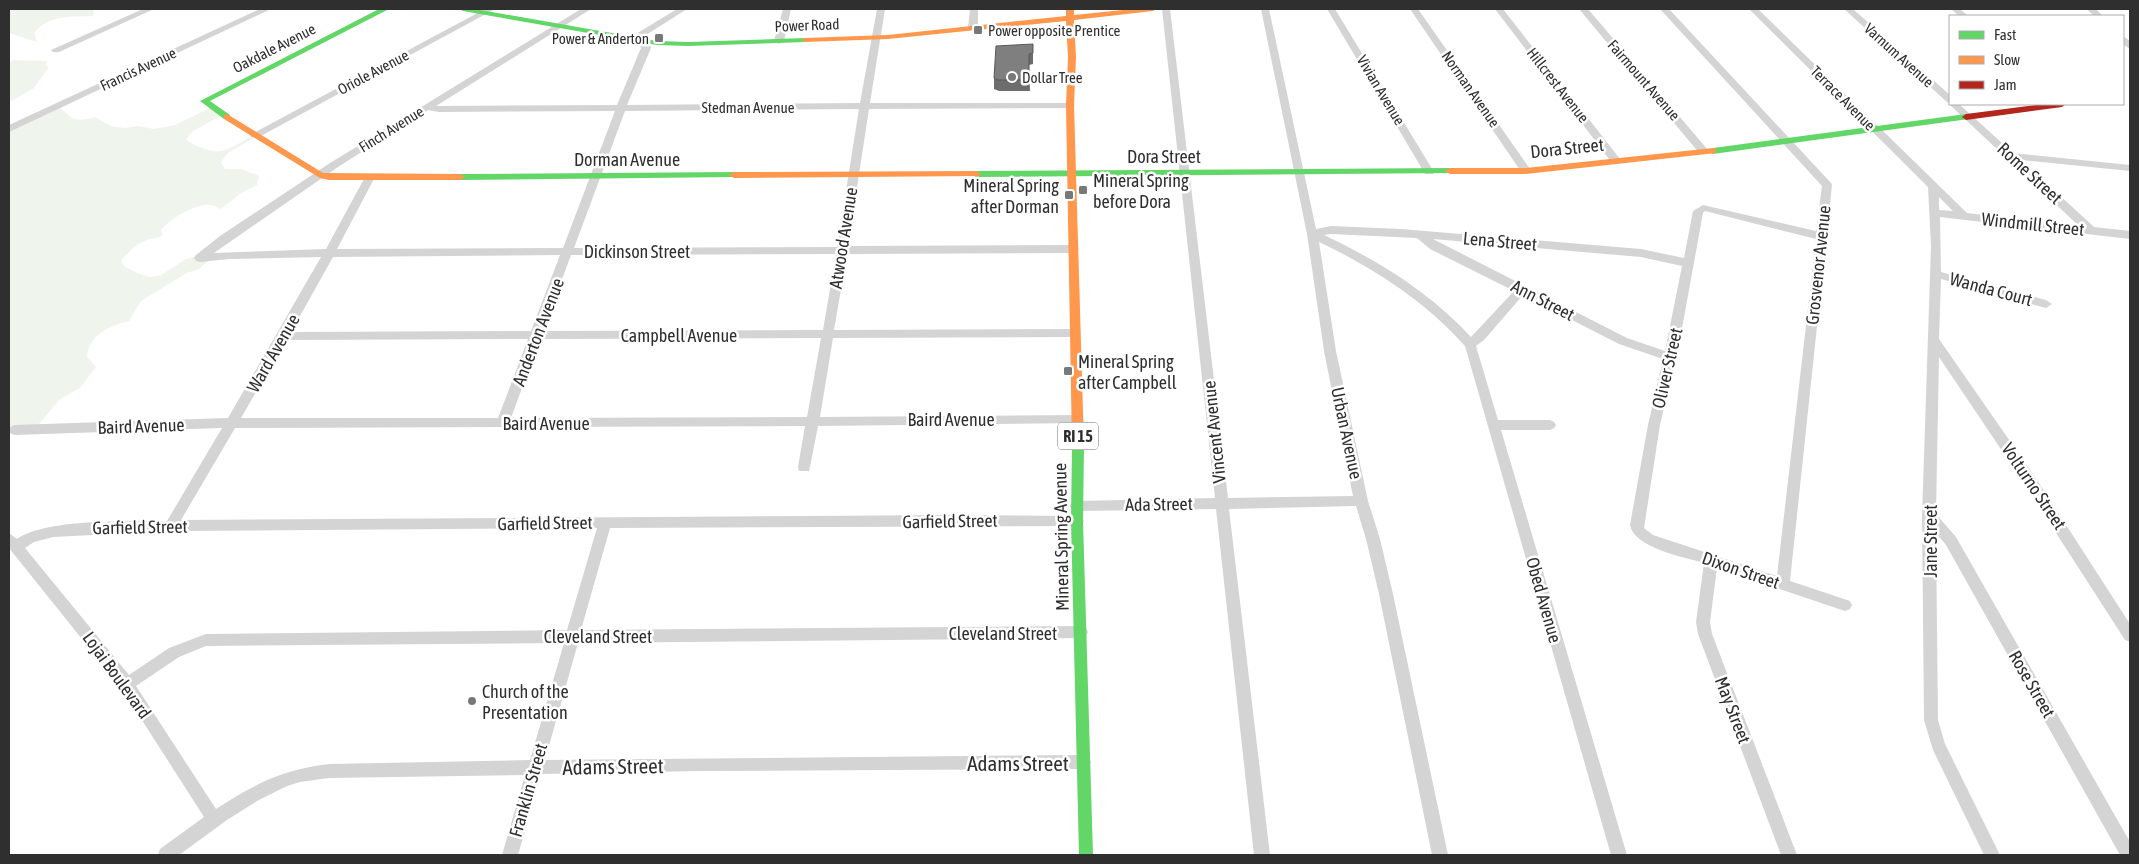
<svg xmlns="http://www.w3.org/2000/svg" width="2139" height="864" font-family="'Asap Condensed',sans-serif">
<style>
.green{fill:#eff5ec}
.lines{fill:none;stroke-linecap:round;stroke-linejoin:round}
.street{fill:#d4d4d4;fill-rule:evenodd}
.fast{fill:#63d668;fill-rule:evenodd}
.slow{fill:#ff974d;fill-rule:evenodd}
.jam{fill:#b3261e;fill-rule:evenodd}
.wall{fill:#6d6d6d}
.building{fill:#7f7f7f;stroke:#595959}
.poi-dot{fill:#787878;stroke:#fff;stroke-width:2}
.labels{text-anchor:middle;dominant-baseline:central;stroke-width:5;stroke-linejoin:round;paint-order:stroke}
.far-street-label{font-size:15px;fill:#2f2f2f;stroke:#fff}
.far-poi-label{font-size:15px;fill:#2f2f2f;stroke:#fff;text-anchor:start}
.shield{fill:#fff;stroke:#6d6d6d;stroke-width:1}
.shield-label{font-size:16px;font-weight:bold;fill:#2f2f2f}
.street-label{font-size:18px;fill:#2f2f2f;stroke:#fff}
.poi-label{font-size:18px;fill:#2f2f2f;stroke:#fff;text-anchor:start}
.near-street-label{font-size:21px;fill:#2f2f2f;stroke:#fff}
</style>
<rect width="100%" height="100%" fill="#fff"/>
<path class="green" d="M9,9H96L93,11L94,16C73,17 49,14 34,33L37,42L9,33Z
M13,60L46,61L47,62L45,65L49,67L34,88L12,101L9,99V63Z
M60,107C70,119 79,123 95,117L111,126L125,128L137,126L154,129L175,125L212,107L224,114L193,131L186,139C190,143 194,145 200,147C225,158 234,145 255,134L258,135L228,153L221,162L225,169H241L259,176L257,185L241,193L221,209C217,207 213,205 209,205C197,203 166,221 161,231L163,235C157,239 153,238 147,240C137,243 129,252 121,260L124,266L139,274L151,277L161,275L186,259L211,252L216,254L199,269L187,273L141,301L129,321C109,326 89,335 87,357L96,367L80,388L60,399L38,425L9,427V130Z"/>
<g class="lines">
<path class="street" d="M143,9H154L59,52H53L51,50Z
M260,9H271L9,132V125Z
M485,9H495L259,137H251L250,135Z
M581,9H591L436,106L617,105L641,48L636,34L677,9H687L646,35L651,48L627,105L860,103L877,9H885L870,103H1073L1075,105L1070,108L869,109L848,246L1074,245L1079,249L1074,253L847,254L834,330L1075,329L1081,333L1075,337L833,338L820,417L1078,415L1082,417L1084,420L1082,423L818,426L810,467L809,471H799L798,467L805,426L235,428L181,520L961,515L1077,516L1082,517L1084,521L1082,525L1077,526L610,528L581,630L1081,626L1086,628L1088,632L1086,636L1081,638L578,643L545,760L1083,755L1088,757L1091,762L1088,767L1083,769L702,771L541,774L518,855H502L525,775L329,778L300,782L287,786L257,801L227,820L179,855H158L160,849L204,817L122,689L9,548V533L17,539C47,518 129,522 167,521L222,428L14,435L10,433L9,428L14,425L228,418L321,257L229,259L200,262L196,261L194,258L196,255L220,236L330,163ZM859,109L837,247L574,248L625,111ZM428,110L439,112L615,111L563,248L337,249L375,177L370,174L365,177L326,249L214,253L338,167ZM836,254L823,330L543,331L571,255ZM560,255L531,331L291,332L333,257ZM821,338L807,417L511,418L540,339ZM528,339L498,418H241L286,340ZM597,528L567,630L206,634L169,648L129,675L25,548L34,542L53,537L171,531ZM564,643L530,760L329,764C282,770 256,783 216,809L136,686L179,657L206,646Z
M783,9H791L784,41L779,44L774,41Z
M970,9H978V28L973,31L968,28Z
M1162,9H1170L1228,498L1353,496L1324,351L1307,234L1261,9H1269L1316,229L1331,226L1401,229L1641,249L1684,258L1693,211L1703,205L1816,231L1822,186L1660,9H1669L1831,183L1832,185L1790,581L1850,601L1852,605L1850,609L1845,611L1717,568L1710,622L1712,634L1797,855H1781L1698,634L1696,622L1704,563C1684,557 1634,548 1630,525L1648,425L1663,359L1619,344L1523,295L1484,340L1476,346L1498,420H1550L1554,422L1556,425L1554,428L1550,430H1501L1627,855H1611L1465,346C1425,301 1372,267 1319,242L1336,351L1368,501L1380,539L1393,594L1448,855H1432L1379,594L1366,539L1356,506L1229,509L1270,855H1254L1216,509L1077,511L1072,510L1070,506L1072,502L1077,501L1215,498ZM1705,211L1816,239L1777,576L1653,535L1644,528L1660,425L1683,323L1703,213ZM1331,234L1417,238L1430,249L1514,291L1471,337C1431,293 1377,260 1324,235ZM1433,239L1641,257L1682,266L1665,351L1627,338Z
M1327,9H1335L1434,172L1433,174H1425L1424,172Z
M1410,9H1418L1530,169L1531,171L1530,173H1522Z
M1495,9H1503L1620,159V163H1612Z
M1579,9H1588L1708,150V154H1700Z
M1749,9H1758L1967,213L2079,226L1951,106L1950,103L1947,102L1844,9H1853L1950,95V104H1959L2013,153L2130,165V171L2021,160L2094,227L2130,231V239L1940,217L1941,272L2046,300L2052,304L2046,308L1941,279L1939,339L2039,483L2130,624V642L2125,640L2029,491L1939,357L1936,514L1956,537L2130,842V855H2120L1946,545L1936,533L1938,720L1945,744L2000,855H1984L1933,750L1924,720L1922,516L1931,246L1928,187ZM1939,197L1953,211L1939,210Z
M1951,9H1960L1968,16H1959Z
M2087,9H2096L2103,16H2094Z
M2123,36L2130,41V49L2123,44Z"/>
<path class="fast" d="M379,9H389L210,101L230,115V119H224L200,101Z
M459,9H475L657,41L688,42L805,38L809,40L805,42L688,46L657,45L463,11Z
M1966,114L1969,115V119L1713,154L1708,151L1713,148Z
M1450,168L1453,169V173L976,177L971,174L976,171Z
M734,172L739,175L737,177L460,180L455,177L460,174Z
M1078,442L1082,443L1084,446L1083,521L1093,855H1079L1071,521L1072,446L1074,443Z"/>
<path class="slow" d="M1066,9H1074V15L1133,9H1157L1153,11L1074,20L1076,57L1074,105L1084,446L1082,449H1074L1072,446L1066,105L1068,57L1066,21L888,39L805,42L801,40L805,38L888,35L1066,16Z
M227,114L323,173L460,174L465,177L460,180H329L320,178L224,119V115Z
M1713,148L1716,149V153L1526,174H1450L1445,171L1450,168H1526Z
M976,171L981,174L979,176L734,178L729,175L734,172Z"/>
<path class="jam" d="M2044,104H2066L2062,107L1966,120L1962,117L1966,114Z"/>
</g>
<path class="wall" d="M1033,44V64L1029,65L1030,91H999L994,89V78Z"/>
<path class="building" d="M1033,44V53L1029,54V80H998L994,78L996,46Z"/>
<g class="poi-dot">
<rect x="973" y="25" width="10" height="10" rx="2.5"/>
<rect x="654" y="33" width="10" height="10" rx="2.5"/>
<circle cx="1012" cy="77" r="5"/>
<rect x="1078" y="185" width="10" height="10" rx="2.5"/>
<rect x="1064" y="190" width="10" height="10" rx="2.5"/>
<rect x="1063" y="366" width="10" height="10" rx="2.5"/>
<circle cx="472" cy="701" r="5"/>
</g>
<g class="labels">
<g class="far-street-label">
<text transform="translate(807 25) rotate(-2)">Power Road</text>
<text transform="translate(274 48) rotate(-27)">Oakdale Avenue</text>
<text transform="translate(1899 55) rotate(42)">Varnum Avenue</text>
<text transform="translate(138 69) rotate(-25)">Francis Avenue</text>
<text transform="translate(373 72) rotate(-28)">Oriole Avenue</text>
<text transform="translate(1644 80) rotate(49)">Fairmount Avenue</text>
<text transform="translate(1558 85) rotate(52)">Hillcrest Avenue</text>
<text transform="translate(1471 89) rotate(55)">Norman Avenue</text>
<text transform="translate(1381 90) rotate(59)">Vivian Avenue</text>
<text transform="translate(1843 98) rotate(45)">Terrace Avenue</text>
<text x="748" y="107">Stedman Avenue</text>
<text transform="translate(391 129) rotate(-32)">Finch Avenue</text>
</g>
<g class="far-poi-label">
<text x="988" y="30">Power opposite Prentice</text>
<text x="649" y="38" text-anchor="end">Power &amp; Anderton</text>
<text x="1022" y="77">Dollar Tree</text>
</g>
<rect class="shield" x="1058" y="422.5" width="40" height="27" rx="4"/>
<g class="shield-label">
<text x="1078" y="436">RI 15</text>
</g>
<g class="street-label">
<text transform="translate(1567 148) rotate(-6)">Dora Street</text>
<text x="1164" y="156">Dora Street</text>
<text x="627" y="159">Dorman Avenue</text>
<text transform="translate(2030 173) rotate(43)">Rome Street</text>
<text transform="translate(2033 224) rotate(6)">Windmill Street</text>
<text transform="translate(843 238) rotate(-81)">Atwood Avenue</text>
<text transform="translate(1500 241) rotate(5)">Lena Street</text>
<text x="637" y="251">Dickinson Street</text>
<text transform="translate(1818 265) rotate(-84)">Grosvenor Avenue</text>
<text transform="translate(1991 289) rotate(15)">Wanda Court</text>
<text transform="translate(1543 300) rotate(27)">Ann Street</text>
<text transform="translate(538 332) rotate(-69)">Anderton Avenue</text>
<text x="679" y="335">Campbell Avenue</text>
<text transform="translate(273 353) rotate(-60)">Ward Avenue</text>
<text transform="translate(1667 368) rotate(-77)">Oliver Street</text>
<text x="951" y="419">Baird Avenue</text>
<text x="546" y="423">Baird Avenue</text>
<text transform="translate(141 426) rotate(-2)">Baird Avenue</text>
<text transform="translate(1214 432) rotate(-96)">Vincent Avenue</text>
<text transform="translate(1347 433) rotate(78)">Urban Avenue</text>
<text transform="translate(2034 486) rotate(56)">Volturno Street</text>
<text transform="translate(1159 504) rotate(-1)">Ada Street</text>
<text transform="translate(950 521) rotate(-1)">Garfield Street</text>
<text transform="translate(545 523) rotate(-1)">Garfield Street</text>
<text transform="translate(140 527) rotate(-1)">Garfield Street</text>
<text transform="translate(1061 537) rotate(-91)">Mineral Spring Avenue</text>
<text transform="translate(1930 541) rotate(-90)">Jane Street</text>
<text transform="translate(1741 570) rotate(19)">Dixon Street</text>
<text transform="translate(1544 600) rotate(74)">Obed Avenue</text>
<text x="1003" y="633">Cleveland Street</text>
<text x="598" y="636">Cleveland Street</text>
<text transform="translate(117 675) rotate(54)">Lojai Boulevard</text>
<text transform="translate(2032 684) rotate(60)">Rose Street</text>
<text transform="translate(1733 710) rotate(69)">May Street</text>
<text transform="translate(528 790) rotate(-74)">Franklin Street</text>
</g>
<g class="poi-label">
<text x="1093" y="180">Mineral Spring<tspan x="1093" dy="21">before Dora</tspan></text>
<text x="1059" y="185" text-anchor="end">Mineral Spring<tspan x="1059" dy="21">after Dorman</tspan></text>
<text x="1078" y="361">Mineral Spring<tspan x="1078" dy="21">after Campbell</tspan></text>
<text x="482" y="691">Church of the<tspan x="482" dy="21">Presentation</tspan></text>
</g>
<g class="near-street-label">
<text x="1018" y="763">Adams Street</text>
<text transform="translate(613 766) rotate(-1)">Adams Street</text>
</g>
</g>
<rect width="2139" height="864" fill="none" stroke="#2f2f2f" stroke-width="20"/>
<rect x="1949" y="15" width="175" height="90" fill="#ffffff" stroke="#acacac"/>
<rect x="1959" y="31" width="25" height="8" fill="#63d668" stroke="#acacac"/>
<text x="1994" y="40" font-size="15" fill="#2f2f2f">Fast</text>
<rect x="1959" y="56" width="25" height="8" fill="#ff974d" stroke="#acacac"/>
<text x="1994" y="65" font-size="15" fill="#2f2f2f">Slow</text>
<rect x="1959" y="81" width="25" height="8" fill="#b3261e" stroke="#acacac"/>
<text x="1994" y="90" font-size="15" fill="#2f2f2f">Jam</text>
</svg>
